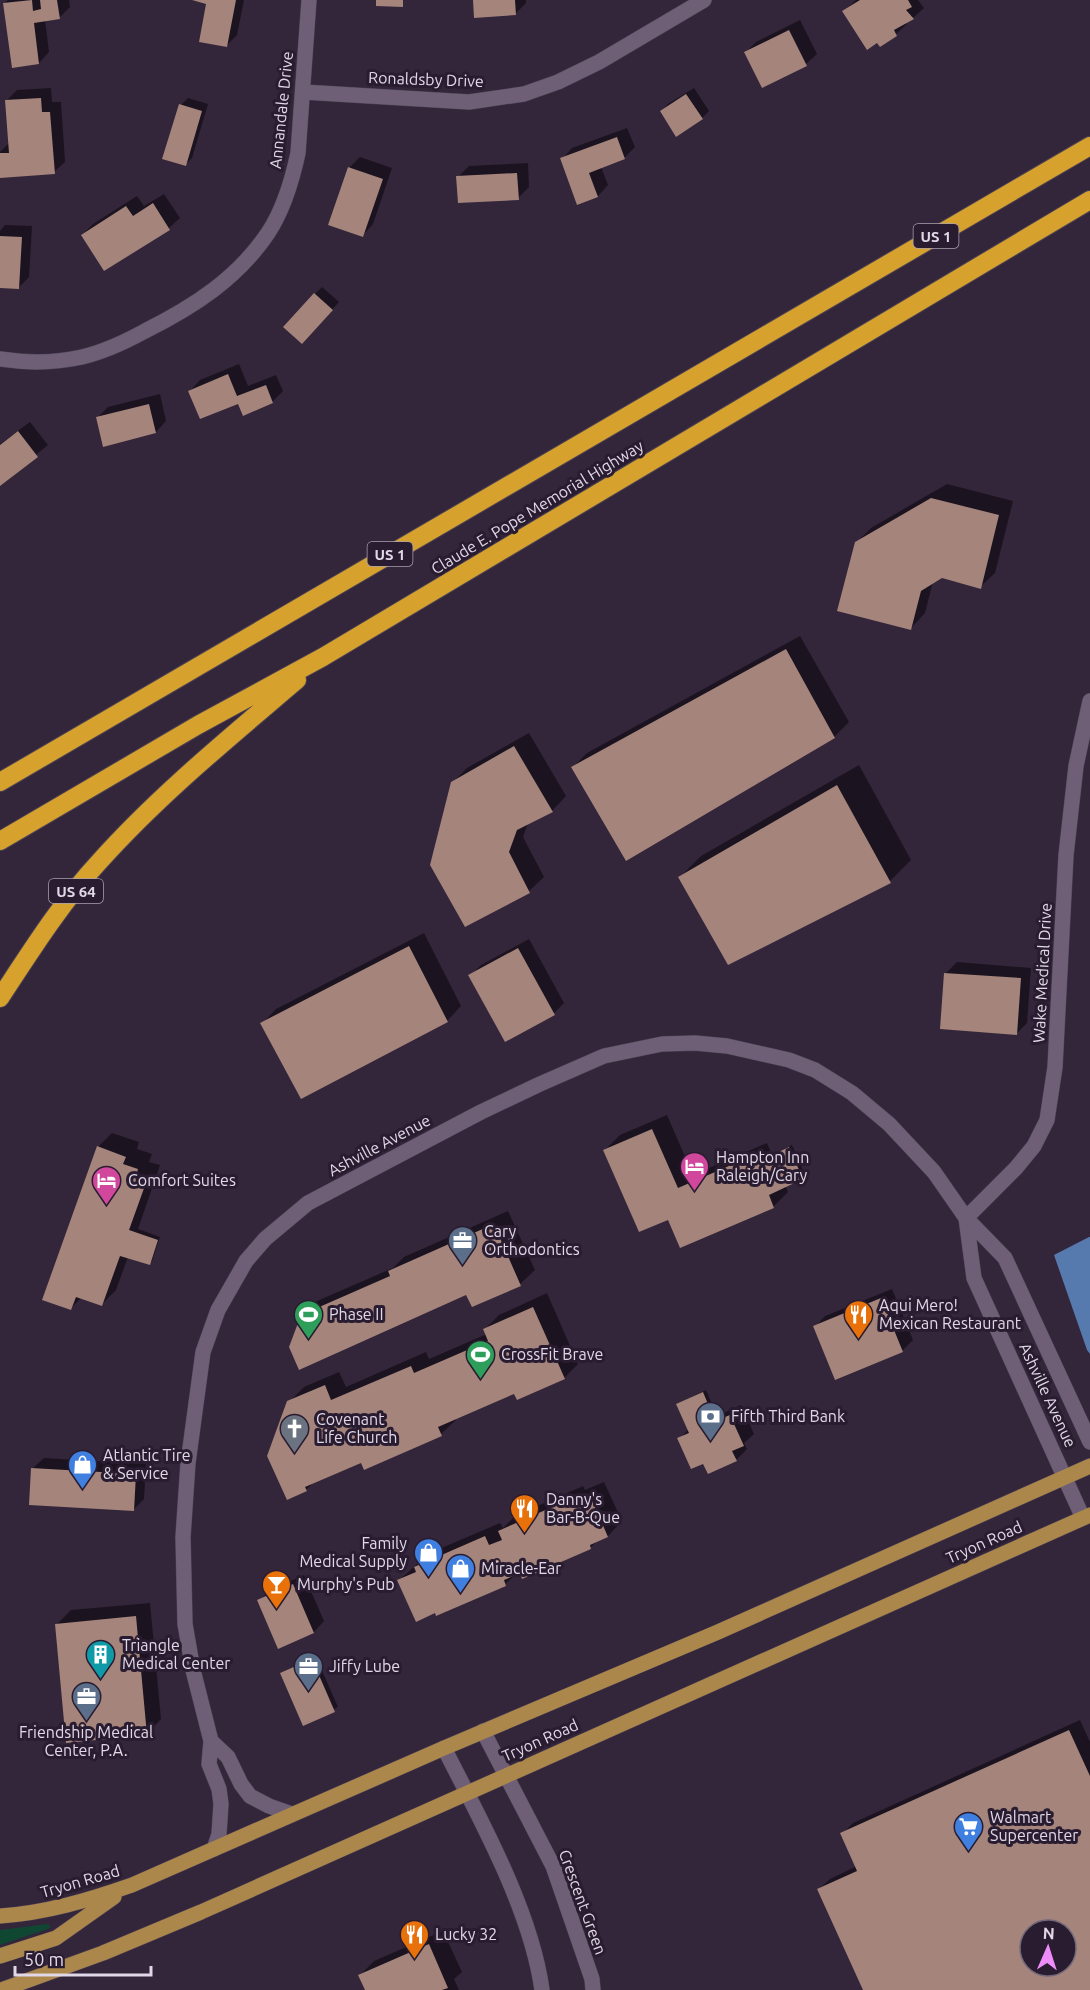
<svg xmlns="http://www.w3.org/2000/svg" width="1090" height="1990" font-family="Ubuntu,sans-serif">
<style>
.green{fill:#104733}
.water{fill:#5679ae}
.shadow{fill:#0007;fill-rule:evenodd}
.building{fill:#a4847b;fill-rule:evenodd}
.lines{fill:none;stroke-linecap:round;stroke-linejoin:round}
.minor-casing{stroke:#4d4354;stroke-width:16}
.major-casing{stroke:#4d4354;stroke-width:16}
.highway-casing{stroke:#4d4354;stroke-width:20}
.minor{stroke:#6e5f77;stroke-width:15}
.major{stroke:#ac874b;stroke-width:15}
.highway{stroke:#d6a22d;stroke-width:18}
.labels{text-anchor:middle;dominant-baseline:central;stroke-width:6;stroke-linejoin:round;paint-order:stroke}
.shield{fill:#291c30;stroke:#a9a0af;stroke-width:1.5}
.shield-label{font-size:15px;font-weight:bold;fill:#e0d8e6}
.street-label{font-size:16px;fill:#e0d8e6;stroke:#291c30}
.poi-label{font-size:16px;fill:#e0d8e6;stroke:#291c30;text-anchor:start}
</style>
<rect width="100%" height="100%" fill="#33253a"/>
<path class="green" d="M47,1924L51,1926L48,1929L0,1945V1930Z"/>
<path class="water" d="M1089,1237H1090V1354L1087,1350L1054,1255Z"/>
<path class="shadow" d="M8,0H69L70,7L59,18L45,20L49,52L39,63L4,4Z
M197,0H244L237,35L226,46L208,3Z
M474,0H526V3L515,14Z
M856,0H918L924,8L913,18L906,22L907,24L896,34L880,45L844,11Z
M800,20L817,54L806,64L746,52L756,42Z
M51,88L52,102H61L65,162L54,172L0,176V152L9,143L6,101L17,90Z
M694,88L709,111L702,118L662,111L668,104Z
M188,98L208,104L192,158L185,165L181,105Z
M627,128L635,147L624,158L601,167L608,185L598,196L562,159L572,148Z
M360,157L392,168L373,224L363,235L349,168Z
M528,163L529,187L518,198L458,177L469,166Z
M164,194L180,218L169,228L82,235L93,224L137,196L144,206Z
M5,225L32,226L29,277L18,288L0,287V231Z
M322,287L339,302L309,335L315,294Z
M239,364L248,386L276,375L283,391L272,402L190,391L200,380Z
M160,394L166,421L156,432L97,418L108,407Z
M30,422L48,445L0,484V444Z
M947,484L1013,501L995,573L980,587L941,576L933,581L925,613L911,628L856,543L871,528Z
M800,636L849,722L834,737L573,767L587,753Z
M529,733L566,796L552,811L528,823L523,837L544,877L529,891L465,925L452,783L467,768Z
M859,765L911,860L890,881L680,877L701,856Z
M424,933L461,1006L447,1021L262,1024L276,1009Z
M529,939L564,1003L554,1013L470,976L481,965Z
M957,962L1031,968L1027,1023L1016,1034L946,973Z
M667,1115L693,1175L767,1143L772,1155L792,1145L805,1175L785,1185L788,1192L774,1206L681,1246L669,1218L605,1150L620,1135Z
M112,1133L139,1142L137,1149L152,1154L149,1162L160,1165L138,1229L160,1237L152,1261L149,1264L128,1257L116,1290L102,1304L82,1297L71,1308L98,1147Z
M508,1211L535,1270L520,1284L302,1316L317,1301L393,1268L404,1257Z
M892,1289L913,1340L902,1351L815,1327L825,1316Z
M547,1293L578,1364L564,1378L515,1392L455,1418L456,1420L441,1434L365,1468L362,1461L314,1482L306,1490L287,1498L289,1402L304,1387L339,1372L346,1387L426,1352L429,1359L487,1334L485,1329L499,1315Z
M706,1390L717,1416L741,1405L754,1434L744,1443L747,1449L736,1460L704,1462L679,1439L689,1429L678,1404Z
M44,1458L146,1464L144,1499L133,1510L33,1468Z
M604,1482L622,1521L608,1536L598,1540L590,1548L520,1571L505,1584L399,1580L430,1553L500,1523L503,1528L515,1516L583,1486L585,1490Z
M304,1575L324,1621L314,1632L279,1647L259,1601L270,1590Z
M150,1603L161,1719L147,1734L57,1624L71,1610Z
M316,1657L338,1707L303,1724L282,1673Z
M1080,1720L1090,1742V1990H864L819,1889L830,1879L857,1866L842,1834L853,1823ZM1030,1930H1066V1966H1030Z
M443,1931L462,1972L454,1979L459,1990H367L360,1975L374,1961Z"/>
<path class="building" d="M32,0L33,11L41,9L40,0H57L60,19L34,23L39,64L12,68L3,3Z
M192,0H236L227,47L199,42L206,4Z
M376,0H403V7L376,6Z
M473,0H515L516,15L474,18Z
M860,0H908L912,7L906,10L914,19L894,30L897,36L880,47L877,43L867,50L842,11Z
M789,30L807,66L762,88L744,52Z
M686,94L703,119L676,137L660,111Z
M41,98L42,112H50L55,174L0,178V153H9L5,100Z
M179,104L202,111L186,166L162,159Z
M617,137L625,159L589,173L598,197L577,205L560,158Z
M348,167L383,179L363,237L328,225Z
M517,173L519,200L458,203L456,176Z
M153,203L170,230L104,271L81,235L126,206L133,216Z
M0,236L22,237L19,289L0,288Z
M314,293L333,310L302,344L283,327Z
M228,374L237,396L266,385L273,403L243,416L238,404L200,419L188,391Z
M149,404L156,433L103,447L96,417Z
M18,431L38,457L0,486V445Z
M931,498L999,515L981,589L942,578L921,591L911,630L837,611L855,542Z
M786,649L835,738L626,861L571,767Z
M514,746L553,812L517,830L509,852L530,893L465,927L430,865L451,782Z
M837,785L891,883L728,965L678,877Z
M409,946L448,1022L301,1099L260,1023Z
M518,948L555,1015L505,1042L468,975Z
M944,973L1021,978L1017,1035L940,1029Z
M652,1129L678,1188L752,1156L755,1163L789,1147L803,1179L769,1195L774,1208L680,1248L668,1220L639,1232L603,1150Z
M97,1146L126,1157L123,1164L138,1169L136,1176L147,1180L129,1230L158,1240L150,1265L120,1256L102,1306L76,1297L71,1310L42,1300Z
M494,1224L521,1286L472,1307L466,1295L299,1370L289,1347L301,1315L390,1276L388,1271Z
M881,1298L903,1352L835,1380L813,1326Z
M533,1307L565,1379L517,1400L514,1394L438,1427L442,1436L364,1470L361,1463L305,1487L307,1491L287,1500L267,1456L287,1401L325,1385L331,1400L411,1366L414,1373L488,1341L483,1329Z
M703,1392L715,1421L730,1415L744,1446L732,1451L737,1461L708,1474L703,1464L691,1469L677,1438L689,1433L676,1404Z
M31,1468L136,1474L134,1511L29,1505Z
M590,1495L608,1537L590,1545L591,1549L522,1579L520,1573L504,1580L506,1586L436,1616L435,1613L416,1622L397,1580L416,1572L414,1567L485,1536L489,1545L502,1540L498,1531L568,1500L570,1504Z
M293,1584L314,1633L278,1649L257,1600Z
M136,1616L147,1735L66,1743L55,1624Z
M312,1659L335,1712L303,1726L280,1673Z
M1069,1730L1090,1776V1990H863L817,1889L857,1871L840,1833ZM1030,1930H1066V1966H1030Z
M429,1944L448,1988L442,1990H365L358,1975Z"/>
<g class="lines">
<defs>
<path id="minor" d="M303,92L469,102L524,94L558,82L599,62L704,0
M0,359C26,363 55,363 82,357C103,352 125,342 145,331C193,307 237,279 268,233C284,209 292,181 298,153L309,0
M966,1218L1016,1168L1034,1146L1047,1120L1055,1067L1066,855L1076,766L1090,701
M966,1218L974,1278L1083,1518
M483,1731L553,1866L592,1979L593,1990
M211,1741L228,1757L241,1784L250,1796L269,1806L292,1814
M444,1748C480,1819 531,1910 542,1990
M214,1849L219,1834L221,1804L219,1789L209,1764L211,1741L193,1670L185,1624L183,1537L188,1463L203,1352L218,1310L246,1261L265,1239L308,1203L481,1112L540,1084L604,1056L662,1044L695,1043L727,1046L789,1060L815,1070L852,1093L889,1124L934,1172L966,1218L1005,1258L1090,1442"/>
<path id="major" d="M0,1916C46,1913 89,1900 132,1885L444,1748L718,1632L1090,1466
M0,1956L56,1938L114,1897
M1,1990L103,1953L201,1912L1090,1515"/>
<path id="highway" d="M0,782L1090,146
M0,841L198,725L323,657L1090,200
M0,998C31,951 61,903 99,862C159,795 229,738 297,680"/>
</defs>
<use href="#minor" class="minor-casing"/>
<use href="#major" class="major-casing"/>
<use href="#highway" class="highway-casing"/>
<use href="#minor" class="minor"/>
<use href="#major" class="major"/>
<use href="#highway" class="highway"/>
</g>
<defs>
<symbol id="hotel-pin" viewBox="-11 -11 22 30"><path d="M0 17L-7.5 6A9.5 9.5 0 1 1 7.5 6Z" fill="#d1479c" stroke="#291c30"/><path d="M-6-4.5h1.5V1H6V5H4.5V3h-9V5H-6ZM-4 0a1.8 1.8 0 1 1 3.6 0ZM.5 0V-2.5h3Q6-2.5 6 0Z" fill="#fff"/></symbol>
<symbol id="office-pin" viewBox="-11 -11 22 30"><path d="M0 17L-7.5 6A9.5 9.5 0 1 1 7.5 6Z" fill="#5c6f8a" stroke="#291c30"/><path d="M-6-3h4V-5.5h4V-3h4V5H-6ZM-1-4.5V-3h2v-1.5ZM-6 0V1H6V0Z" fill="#fff"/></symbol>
<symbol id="stadium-pin" viewBox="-11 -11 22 30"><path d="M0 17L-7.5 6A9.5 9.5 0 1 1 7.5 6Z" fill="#2e9e5b" stroke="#291c30"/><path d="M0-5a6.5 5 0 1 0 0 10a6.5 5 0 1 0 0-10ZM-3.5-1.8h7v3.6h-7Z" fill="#fff"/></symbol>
<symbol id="restaurant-pin" viewBox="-11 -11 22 30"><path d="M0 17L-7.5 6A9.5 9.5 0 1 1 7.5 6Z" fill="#e8710a" stroke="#291c30"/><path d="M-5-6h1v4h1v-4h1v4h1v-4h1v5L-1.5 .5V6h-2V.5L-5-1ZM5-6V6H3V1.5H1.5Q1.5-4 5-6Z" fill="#fff"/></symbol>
<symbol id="bank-pin" viewBox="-11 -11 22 30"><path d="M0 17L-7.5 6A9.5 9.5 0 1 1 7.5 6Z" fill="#5c6f8a" stroke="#291c30"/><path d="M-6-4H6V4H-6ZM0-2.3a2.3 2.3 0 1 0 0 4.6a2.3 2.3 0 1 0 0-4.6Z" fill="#fff"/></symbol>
<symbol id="church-pin" viewBox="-11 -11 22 30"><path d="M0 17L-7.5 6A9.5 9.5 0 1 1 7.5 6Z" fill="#6b7280" stroke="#291c30"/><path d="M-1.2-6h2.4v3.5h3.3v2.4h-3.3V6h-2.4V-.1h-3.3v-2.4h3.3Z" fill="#fff"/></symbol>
<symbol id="shop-pin" viewBox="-11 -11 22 30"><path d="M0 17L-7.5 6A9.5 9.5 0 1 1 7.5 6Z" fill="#3f7fe0" stroke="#291c30"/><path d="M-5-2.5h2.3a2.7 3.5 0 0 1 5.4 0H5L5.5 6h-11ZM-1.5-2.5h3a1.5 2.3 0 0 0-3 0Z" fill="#fff"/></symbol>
<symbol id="bar-pin" viewBox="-11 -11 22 30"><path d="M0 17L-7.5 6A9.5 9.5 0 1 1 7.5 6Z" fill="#e8710a" stroke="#291c30"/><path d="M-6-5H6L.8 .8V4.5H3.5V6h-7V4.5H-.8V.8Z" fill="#fff"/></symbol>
<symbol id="building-pin" viewBox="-11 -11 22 30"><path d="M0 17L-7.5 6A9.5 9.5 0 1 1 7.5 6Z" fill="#0f9aa8" stroke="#291c30"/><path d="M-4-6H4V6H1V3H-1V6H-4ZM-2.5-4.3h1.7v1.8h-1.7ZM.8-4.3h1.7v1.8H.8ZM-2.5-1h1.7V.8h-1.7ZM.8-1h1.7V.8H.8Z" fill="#fff"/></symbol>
<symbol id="supermarket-pin" viewBox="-11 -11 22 30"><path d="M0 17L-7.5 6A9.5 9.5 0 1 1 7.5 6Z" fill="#3f7fe0" stroke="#291c30"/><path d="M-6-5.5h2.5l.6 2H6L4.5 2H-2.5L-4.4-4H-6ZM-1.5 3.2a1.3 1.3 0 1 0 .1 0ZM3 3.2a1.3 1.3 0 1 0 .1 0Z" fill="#fff"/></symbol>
</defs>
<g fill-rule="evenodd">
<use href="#hotel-pin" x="678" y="1150" width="33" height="45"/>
<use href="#hotel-pin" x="90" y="1164" width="33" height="45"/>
<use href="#office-pin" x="446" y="1224" width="33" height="45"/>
<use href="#stadium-pin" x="292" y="1298" width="33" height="45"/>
<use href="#restaurant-pin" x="842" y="1298" width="33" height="45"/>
<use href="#stadium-pin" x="464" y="1338" width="33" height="45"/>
<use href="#bank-pin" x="694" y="1400" width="33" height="45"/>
<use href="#church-pin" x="278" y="1412" width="33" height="45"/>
<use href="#shop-pin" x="66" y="1448" width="33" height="45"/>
<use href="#restaurant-pin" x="508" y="1492" width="33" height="45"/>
<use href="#shop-pin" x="412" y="1536" width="33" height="45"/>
<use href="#shop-pin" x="444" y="1552" width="33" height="45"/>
<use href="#bar-pin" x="260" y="1568" width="33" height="45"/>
<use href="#building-pin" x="84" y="1638" width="33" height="45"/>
<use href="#office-pin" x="292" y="1650" width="33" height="45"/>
<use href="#office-pin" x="70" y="1680" width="33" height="45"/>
<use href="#supermarket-pin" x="952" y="1810" width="33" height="45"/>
<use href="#restaurant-pin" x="398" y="1918" width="33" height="45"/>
</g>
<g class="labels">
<g class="shield">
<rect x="913.5" y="224" width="45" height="24" rx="4.5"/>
<rect x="367.5" y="542" width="45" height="24" rx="4.5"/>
<rect x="49" y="879" width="54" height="24" rx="4.5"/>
</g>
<g class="shield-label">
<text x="936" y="236">US 1</text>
<text x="390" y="554">US 1</text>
<text x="76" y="891">US 64</text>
</g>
<g class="street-label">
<text transform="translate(426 79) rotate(2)">Ronaldsby Drive</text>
<text transform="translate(281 110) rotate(-84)">Annandale Drive</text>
<text transform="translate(537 507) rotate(-31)">Claude E. Pope Memorial Highway</text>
<text transform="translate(1042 973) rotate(-87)">Wake Medical Drive</text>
<text transform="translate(379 1145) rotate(-28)">Ashville Avenue</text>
<text transform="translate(1048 1395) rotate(65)">Ashville Avenue</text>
<text transform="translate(984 1542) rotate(-24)">Tryon Road</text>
<text transform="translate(540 1740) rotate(-24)">Tryon Road</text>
<text transform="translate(80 1881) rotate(-16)">Tryon Road</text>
<text transform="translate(583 1902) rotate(70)">Crescent Green</text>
</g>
<g class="poi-label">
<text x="716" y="1157">Hampton Inn<tspan x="716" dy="18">Raleigh/Cary</tspan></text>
<text x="128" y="1180">Comfort Suites</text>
<text x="484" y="1231">Cary<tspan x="484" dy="18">Orthodontics</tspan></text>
<text x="879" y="1305">Aqui Mero!<tspan x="879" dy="18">Mexican Restaurant</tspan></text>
<text x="329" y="1314">Phase II</text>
<text x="501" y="1354">CrossFit Brave</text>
<text x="731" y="1416">Fifth Third Bank</text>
<text x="316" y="1419">Covenant<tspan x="316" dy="18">Life Church</tspan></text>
<text x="103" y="1455">Atlantic Tire<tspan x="103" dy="18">&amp; Service</tspan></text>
<text x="546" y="1499">Danny's<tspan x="546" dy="18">Bar-B-Que</tspan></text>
<text x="407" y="1543" text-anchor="end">Family<tspan x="407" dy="18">Medical Supply</tspan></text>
<text x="481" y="1568">Miracle-Ear</text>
<text x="297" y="1584">Murphy's Pub</text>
<text x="122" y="1645">Triangle<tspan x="122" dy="18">Medical Center</tspan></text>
<text x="329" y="1666">Jiffy Lube</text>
<text x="86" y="1732" text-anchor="middle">Friendship Medical<tspan x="86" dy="18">Center, P.A.</tspan></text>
<text x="990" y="1817">Walmart<tspan x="990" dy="18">Supercenter</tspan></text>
<text x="435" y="1934">Lucky 32</text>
</g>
</g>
<g transform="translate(1048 1948) rotate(3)"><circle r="28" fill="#291c30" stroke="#726779" stroke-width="1.5"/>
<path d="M0-4.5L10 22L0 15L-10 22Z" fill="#ed8cf9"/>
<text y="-9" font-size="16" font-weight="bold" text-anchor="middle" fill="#e0d8e6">N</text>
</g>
<path d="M15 1966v9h136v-9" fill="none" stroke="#e0d8e6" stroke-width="3"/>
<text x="24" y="1966" font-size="18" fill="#e0d8e6" stroke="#291c30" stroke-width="4.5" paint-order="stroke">50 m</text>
</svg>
